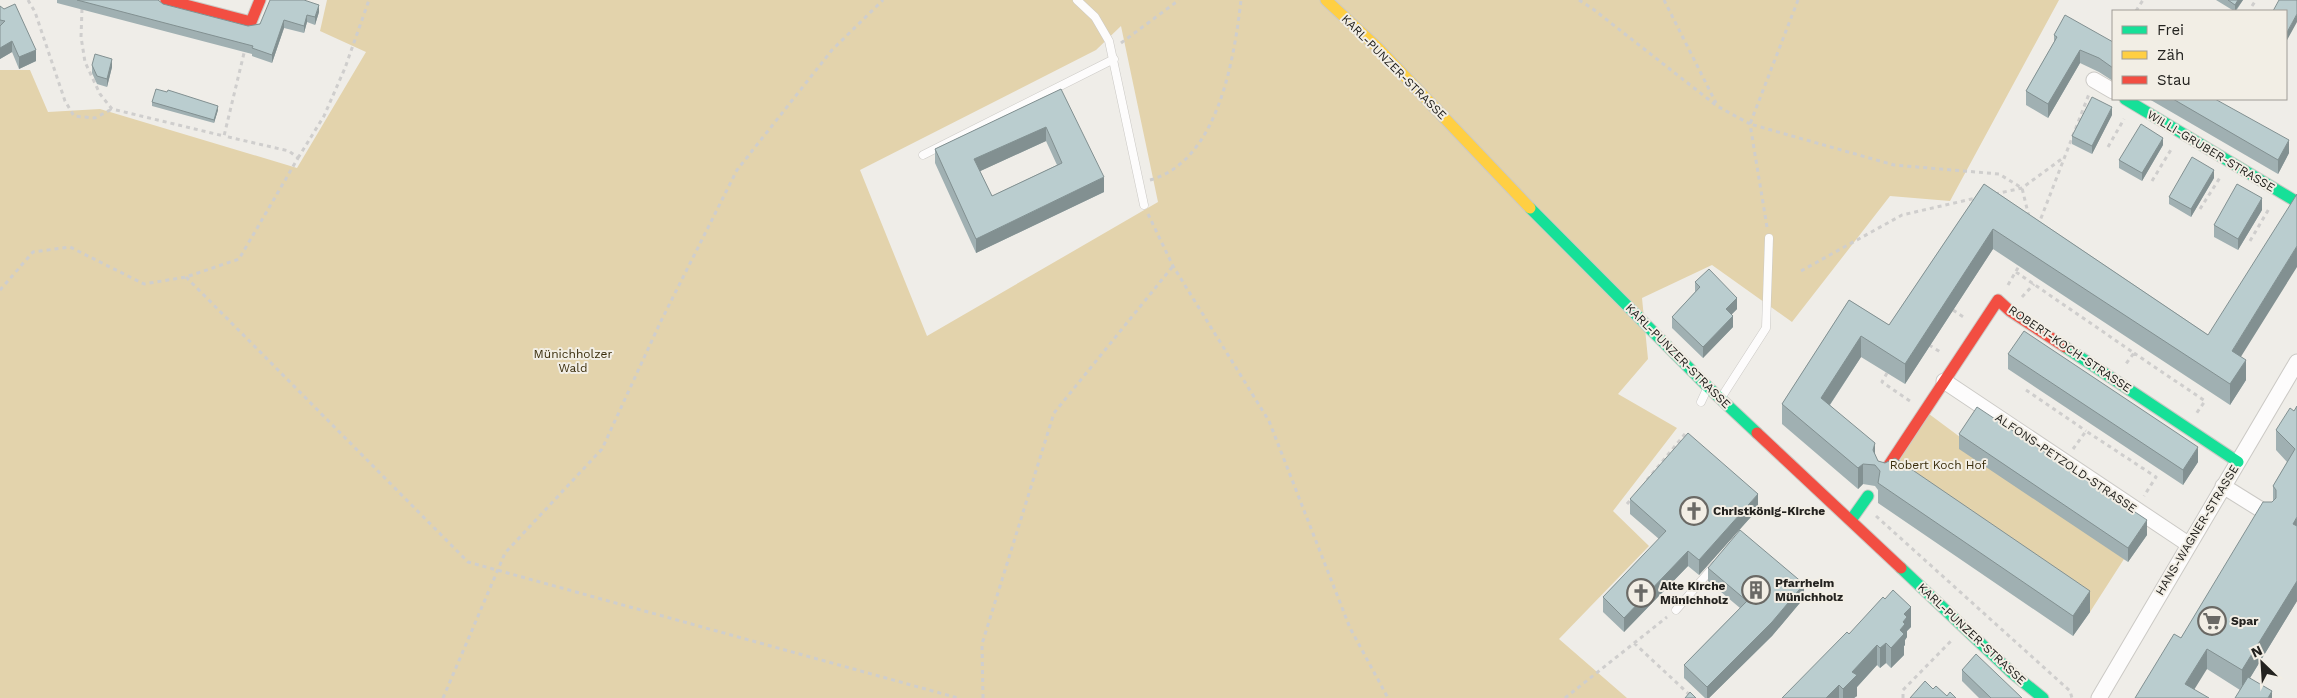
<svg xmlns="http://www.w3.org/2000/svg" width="2297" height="698" font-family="'Work Sans',sans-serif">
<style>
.green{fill:#e3d3ac;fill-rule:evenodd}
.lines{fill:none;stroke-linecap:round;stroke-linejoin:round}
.lane-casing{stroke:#cbc9c5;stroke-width:9}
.street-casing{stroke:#cbc9c5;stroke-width:17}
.fast-casing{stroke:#cbc9c5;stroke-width:13}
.slow-casing{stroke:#cbc9c5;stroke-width:13}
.jam-casing{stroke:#cbc9c5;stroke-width:13}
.path{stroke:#cfcecd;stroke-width:3;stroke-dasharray:4 4;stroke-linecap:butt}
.lane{stroke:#fdfcfc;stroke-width:8}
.street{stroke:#fdfcfc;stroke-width:15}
.fast{stroke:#16e098;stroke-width:11}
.slow{stroke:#ffcf43;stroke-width:11}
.jam{stroke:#f24e42;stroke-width:11}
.wall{fill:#a0b0b2;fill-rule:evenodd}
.shaded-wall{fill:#829091}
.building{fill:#bacdcf;stroke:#829091;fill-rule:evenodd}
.labels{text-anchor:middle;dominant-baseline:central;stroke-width:4;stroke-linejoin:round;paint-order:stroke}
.street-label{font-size:12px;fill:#23221f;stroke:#f2eee5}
.park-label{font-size:12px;fill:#392c0b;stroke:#f2eee5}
.poi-label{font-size:12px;font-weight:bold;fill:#23221f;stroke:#f2eee5;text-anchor:start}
</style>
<rect width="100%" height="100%" fill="#efede8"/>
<path class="green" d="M327,0H2059L1950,201L1890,196L1792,322L1712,265L1642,298L1648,359L1618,394L1677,428L1613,511L1649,546L1559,639L1627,698H0V70H30L48,112L100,109L297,168L366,52L320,31ZM1121,26L1158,202L927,336L860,170L1096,50Z
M1925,411L2124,559L2090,612L1892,476Z"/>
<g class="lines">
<defs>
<path id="lane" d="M1077,0L1095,17L1109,41L1144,205
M923,155L1114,59
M1721,398L1766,328L1769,238
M1701,402L1707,389
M1676,610L1715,565"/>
<path id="street" d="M2094,80L2113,91
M1944,381L2188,544
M2223,486L2268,514
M2099,698L2297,362"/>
<path id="fast" d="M2125,99L2297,202
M1530,208L1708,387L1757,433
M2065,347L2238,462
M1851,520L1868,496
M1901,568L2012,673L2043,698"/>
<path id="slow" d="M1326,0L1378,48L1530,208"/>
<path id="jam" d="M166,0L251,22L260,0
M1757,433L1901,568
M1885,471L1998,300L2010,311L2065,347"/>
</defs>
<use href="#lane" class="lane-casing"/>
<use href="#street" class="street-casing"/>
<use href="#fast" class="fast-casing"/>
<use href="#slow" class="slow-casing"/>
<use href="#jam" class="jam-casing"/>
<path class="path" d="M28,0L35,12L65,101L74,116L95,118L112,109
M1579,0L1593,9L1717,106L1750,124L1767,227
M1664,0L1716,103
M1798,0L1750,124L1894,165L1999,174L2022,188L2029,217
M2252,6L2256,0
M82,9L81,37L85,62L100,94L112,109L224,136L245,49
M2136,11L2143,0
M1121,43L1179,0
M2108,147L2124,119
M298,158L324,116L345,68L369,0
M1150,180C1218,161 1234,60 1241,0
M2152,181L2172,148
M1995,194L2022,188L2063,158
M2200,209L2221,176
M1148,214L1173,266L1269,421L1350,628L1388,698
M2038,226L2089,94
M2250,241L2270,207
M1801,271L1902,215L1976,198
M2016,272L2134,353L2125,365
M186,277L468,562L958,698
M2008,285L2019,266
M0,290L33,252L70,247L144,284L186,277L239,259L298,158L289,151L224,136
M2022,297L2034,284
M1953,310L1965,318
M1929,345L1942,353
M2134,353L2205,401L2196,414
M1887,373L1882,382L1910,401
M2026,390L2086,431
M2073,449L2086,431L2156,477L2144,496
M1647,480L1685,434
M1627,504L1632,498
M1876,516L2070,691L2072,698
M1634,643L1693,698
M443,698L505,553L602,449L660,323L737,170L832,50L883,0
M983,698L982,644L1054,413L1173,266
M1565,698L1667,617
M1903,698V690L1951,641"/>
<use href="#lane" class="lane"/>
<use href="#street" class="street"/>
<use href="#fast" class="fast"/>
<use href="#slow" class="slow"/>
<use href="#jam" class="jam"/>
</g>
<path class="wall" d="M57,0H158L163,4L248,26L319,12L315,25L307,22L304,33L284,28L272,63L252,56V54L57,3Z
M2216,0H2243L2236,11H2234Z
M0,6L36,61L19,69L12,52L0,59Z
M2054,35L2113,42V81L2099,72L2080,63L2048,118L2026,105V91L2054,42Z
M92,65L112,67L107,87L97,84L92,73Z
M1061,89L1104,192L976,253L935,163V149ZM1046,141L1057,165L992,196L980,171Z
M2149,99H2215L2289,153L2278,174Z
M152,102L218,110L214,123L152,106Z
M2112,115L2092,154L2072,144V136Z
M2163,145L2142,181L2119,168V160Z
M2214,178L2191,217L2169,204V197Z
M1984,184L2241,357L2246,380L2230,405L1993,249L1905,384L1861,357L1830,405L1875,455L1878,461L2090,612L2073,636L1878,503V490L1875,486L1863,484L1858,489L1782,424V404L1849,300L1889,325Z
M2262,210L2238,250L2214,237V225Z
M1695,282L1737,309L1731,315L1733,327L1703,358L1672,328V317L1695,292Z
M2008,354L2198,462L2183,485L2008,369Z
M2297,406V601L2250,678L2272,698L2240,690L2207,669L2135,698L2181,638L2273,501V486L2287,462L2276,450V430L2294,411Z
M1959,434L2147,535L2128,562L1959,449Z
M1630,499L1758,509L1699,575L1688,566L1624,632L1603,612V597L1659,539L1630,514Z
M1708,568L1804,598L1772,636L1709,698H1705L1684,678V665L1740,608L1708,581Z
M1911,627L1907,631V637L1905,640V645L1904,646V655L1891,668L1886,663L1880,668L1877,665L1857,687V696L1854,698H1782L1849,634Z
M1962,670L2022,698H1979L1962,681Z"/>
<path class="shaded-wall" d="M2238,0H2243L2235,11V5Z
M319,5V12L315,25V17Z
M2297,14V22L2286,42V34Z
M307,15V22L304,33V26Z
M284,20V28L272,63V55Z
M12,41V52L0,59V48Z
M36,50V61L19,69V57Z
M2080,50V63L2048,118V104Z
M112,59V67L107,87V79Z
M218,106V110L214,123V120Z
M2112,107V115L2092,154V146Z
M1046,127V141L974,174V159Z
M2163,138V145L2142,181V173Z
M2289,140V153L2278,174V160Z
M2214,170V178L2191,217V209Z
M1104,177V192L976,253V239Z
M2262,198V210L2238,250V239Z
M1993,229V249L1905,384V364Z
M2297,246V267L2232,371V351Z
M1737,298V309L1726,320V309Z
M1733,316V327L1703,358V347Z
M1861,336V357L1821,418V398Z
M2246,360V380L2230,405V384Z
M1875,443V464L1873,450Z
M2198,447V462L2183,485V470Z
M1863,464V484L1858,489V468Z
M1758,494V509L1699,575V560Z
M2297,517V537L2293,524Z
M2147,520V535L2128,562V548Z
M1688,551V566L1624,632V618Z
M2297,581V601L2242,691V670Z
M1804,584V598L1772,636L1709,698H1707V687Z
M2090,591V612L2073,636V616Z
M1911,607V627L1907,631V637L1905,640V645L1904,646V655L1891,668V648L1900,630L1904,614Z
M1886,643V663L1880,668V648Z
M1877,645V665L1857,687V696L1854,698H1843V689L1852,672Z
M2207,649V669L2189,698L2185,684Z
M1839,685V698H1826Z
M2272,691V698H2268Z"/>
<path class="building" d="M77,0H158L163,4L248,26L260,24L270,0H304L319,5L315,17L307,15L304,26L284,20L272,55L252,48L253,46Z
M2228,0H2238L2235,5Z
M2279,0H2297V14L2286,34V11H2273Z
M15,4L36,50L19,57L12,41L0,48V26L5,21L0,20V6L4,9Z
M2065,15L2113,42V68L2099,58L2080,50L2048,104L2026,91L2057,37L2054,35Z
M95,54L112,59L107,79L97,76L92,65Z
M156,89L167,92L168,90L218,106L214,120L152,102Z
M1061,89L1104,177L976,239L935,149ZM1046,127L1062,163L992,196L974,159Z
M2092,97L2112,107L2092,146L2072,136Z
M2173,99H2215L2289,140L2278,160Z
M2141,124L2163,138L2142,173L2119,160Z
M2192,157L2214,170L2191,209L2169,197Z
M1984,184L2208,335L2297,194V246L2232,351L2246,360L2230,384L1993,229L1905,364L1861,336L1821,398L1875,443L1873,450L1878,461L1885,463L1895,458L2090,591L2073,616L1878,483L1880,471L1875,465L1863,464L1858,468L1782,404L1849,300L1889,325Z
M2237,184L2262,198L2238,239L2214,225Z
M1709,269L1737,298L1726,309L1733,316L1703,347L1672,317L1700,287L1695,282Z
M2024,331L2198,447L2183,470L2008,354Z
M2297,406V517L2293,524L2297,526V581L2242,670L2207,649L2185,684L2209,698H2135L2174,634L2181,638L2263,502H2272L2276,498V490L2273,486L2295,449L2276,430L2290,408L2294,411Z
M1977,407L2147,520L2128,548L1959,434Z
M1688,433L1758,494L1699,560L1688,551L1624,618L1603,597L1666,531L1630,499Z
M1740,530L1804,584L1772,622L1707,687L1684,665L1747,601L1708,568Z
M1893,590L1911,607L1904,614L1907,617L1903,622L1905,624L1900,630L1904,634L1891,648L1886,643L1880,648L1877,645L1852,672L1857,675L1843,689L1839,685L1826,698H1782L1847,632L1849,634L1883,597L1885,599Z
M1976,654L2022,698H1991L1962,670Z
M2248,677L2272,691L2268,698H2235Z
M1925,681L1933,689L1936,686L1947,696L1950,692L1956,698H1910Z
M1690,692L1696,698H1685Z"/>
<defs>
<symbol id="church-ring" viewBox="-11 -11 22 22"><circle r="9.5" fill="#f2eee5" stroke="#6a6965" stroke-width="1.5"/><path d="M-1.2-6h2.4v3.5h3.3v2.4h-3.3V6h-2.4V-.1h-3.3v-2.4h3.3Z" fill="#6a6965"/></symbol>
<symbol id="building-ring" viewBox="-11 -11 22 22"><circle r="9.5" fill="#f2eee5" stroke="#6a6965" stroke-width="1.5"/><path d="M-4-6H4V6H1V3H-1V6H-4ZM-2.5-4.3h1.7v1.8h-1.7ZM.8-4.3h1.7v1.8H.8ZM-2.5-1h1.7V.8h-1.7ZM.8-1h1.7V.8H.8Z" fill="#6a6965"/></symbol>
<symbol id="supermarket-ring" viewBox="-11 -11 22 22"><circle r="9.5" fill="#f2eee5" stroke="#6a6965" stroke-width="1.5"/><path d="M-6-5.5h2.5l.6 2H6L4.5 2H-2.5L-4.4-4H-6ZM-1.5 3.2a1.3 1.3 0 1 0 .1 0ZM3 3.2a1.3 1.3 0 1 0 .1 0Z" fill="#6a6965"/></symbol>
</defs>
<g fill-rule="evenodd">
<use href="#church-ring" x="1678" y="495" width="32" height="32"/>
<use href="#building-ring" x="1740" y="574" width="32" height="32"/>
<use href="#church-ring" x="1625" y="577" width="32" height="32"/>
<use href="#supermarket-ring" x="2196" y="605" width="32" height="32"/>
</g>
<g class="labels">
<g class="street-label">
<text transform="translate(1394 67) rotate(45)">KARL-PUNZER-STRASSE</text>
<text transform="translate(2211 151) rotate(31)">WILLI-GRUBER-STRASSE</text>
<text transform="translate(2070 349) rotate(34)">ROBERT-KOCH-STRASSE</text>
<text transform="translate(1678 356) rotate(45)">KARL-PUNZER-STRASSE</text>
<text transform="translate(2066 463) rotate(34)">ALFONS-PETZOLD-STRASSE</text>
<text transform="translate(2197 530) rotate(-59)">HANS-WAGNER-STRASSE</text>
<text transform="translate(1972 634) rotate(43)">KARL-PUNZER-STRASSE</text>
</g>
<g class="park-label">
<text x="573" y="354">Münichholzer<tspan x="573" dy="14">Wald</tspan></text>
<text x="1938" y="465">Robert Koch Hof</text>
</g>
<g class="poi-label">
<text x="1713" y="511">Christkönig-Kirche</text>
<text x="1775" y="583">Pfarrheim<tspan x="1775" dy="14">Münichholz</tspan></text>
<text x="1660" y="586">Alte Kirche<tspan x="1660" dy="14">Münichholz</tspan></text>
<text x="2231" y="621">Spar</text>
</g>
</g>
<rect x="2112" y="10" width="175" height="90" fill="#f2eee5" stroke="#9f9c96"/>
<rect x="2122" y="26" width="25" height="8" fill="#16e098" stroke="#9f9c96"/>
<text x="2157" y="35" font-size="15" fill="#23221f">Frei</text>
<rect x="2122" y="51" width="25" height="8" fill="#ffcf43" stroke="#9f9c96"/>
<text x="2157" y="60" font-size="15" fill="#23221f">Zäh</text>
<rect x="2122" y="76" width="25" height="8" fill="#f24e42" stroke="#9f9c96"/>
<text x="2157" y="85" font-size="15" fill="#23221f">Stau</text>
<g transform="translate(2262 663) rotate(335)" stroke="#f2eee5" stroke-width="4" paint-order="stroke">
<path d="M0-4L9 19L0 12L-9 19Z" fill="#23221f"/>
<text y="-8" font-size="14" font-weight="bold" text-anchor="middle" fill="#23221f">N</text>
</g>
</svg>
